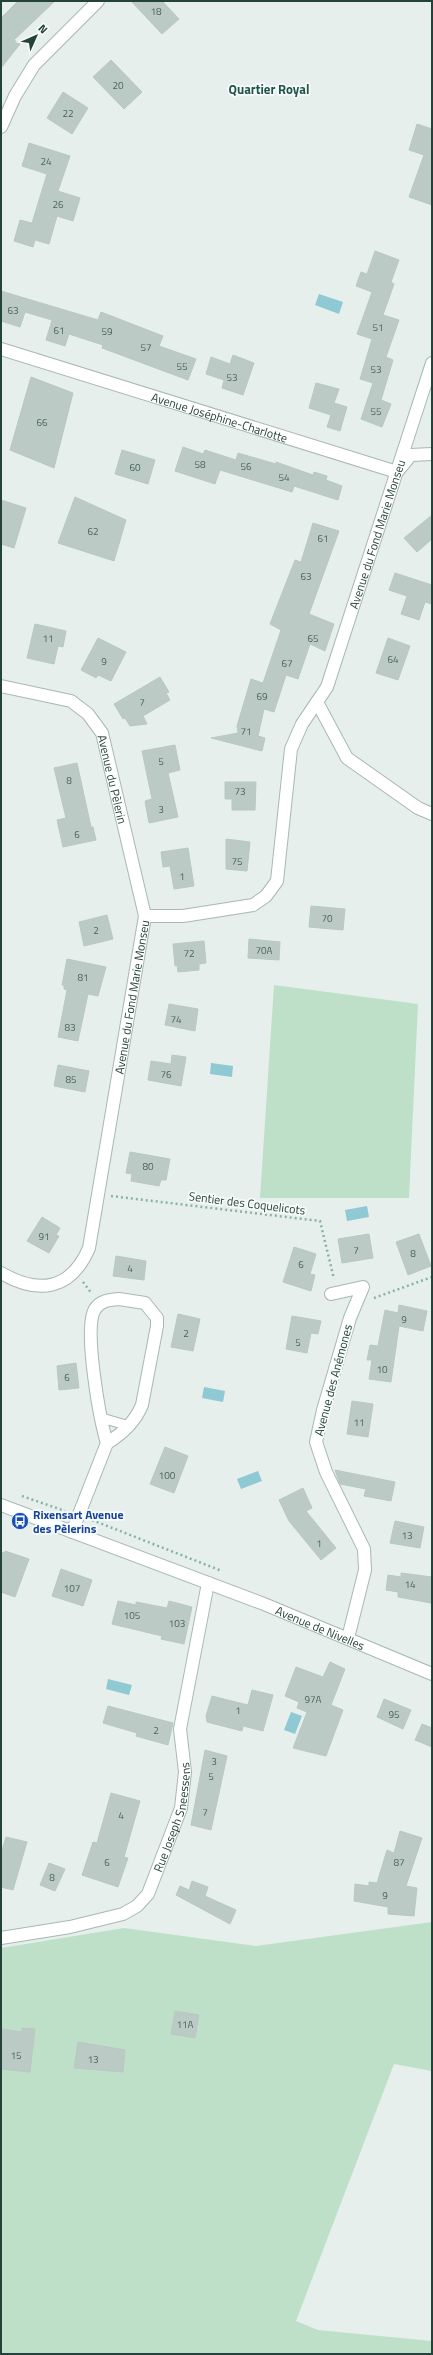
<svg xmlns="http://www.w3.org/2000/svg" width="433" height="2355" font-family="'Titillium Web',sans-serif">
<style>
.green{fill:#bfe0c8}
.water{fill:#8ec9d4}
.building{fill:#bbcac4;stroke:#b8c9c2}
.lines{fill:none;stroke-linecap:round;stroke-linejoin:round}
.lane-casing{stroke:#a8b8b2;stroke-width:11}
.street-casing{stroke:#a8b8b2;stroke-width:14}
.path{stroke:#86b3a5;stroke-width:2.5;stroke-dasharray:2 3;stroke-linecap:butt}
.lane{stroke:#fff;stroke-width:9}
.street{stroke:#fff;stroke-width:12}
.labels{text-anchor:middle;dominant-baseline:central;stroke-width:3.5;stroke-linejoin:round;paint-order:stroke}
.number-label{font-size:10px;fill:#4a645c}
.street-label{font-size:12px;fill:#24423a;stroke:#f7fbf9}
.transit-label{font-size:12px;font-weight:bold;fill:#164399;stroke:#f7fbf9;text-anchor:start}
.neighbourhood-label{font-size:13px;font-weight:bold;fill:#1f5548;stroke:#f7fbf9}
</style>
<rect width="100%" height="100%" fill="#e6efeb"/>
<path class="green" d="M274,985L418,1004L409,1198H260Z
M432,1922V2071L394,2064L296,2321L318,2330L432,2341V2354H1V1948L124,1928L256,1946Z"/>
<path class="water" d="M319,294L343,302L339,314L315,305Z
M211,1063L233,1066L232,1077L210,1074Z
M367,1206L369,1217L347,1221L345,1210Z
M204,1387L225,1391L223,1402L202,1398Z
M258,1471L262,1481L241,1489L237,1479Z
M108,1679L132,1685L129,1695L106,1689Z
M291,1712L302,1716L295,1734L284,1730Z"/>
<path class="building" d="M18,1H55L14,40L20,44L1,68V18Z
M131,1H162L179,19L162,34Z
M111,60L142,92L124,109L93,77Z
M63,92L88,108L72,134L47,118Z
M417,124L432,129V205L409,197L424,155L409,150Z
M29,143L70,156L58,191L80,198L73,221L57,216L49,244L35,240L33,247L14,241L20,220L32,223L47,174L22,166Z
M375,251L399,260L391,282L394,284L383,315L399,320L386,357L393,360L381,400L391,404L382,427L361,419L373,383L360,379L372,339L357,334L372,292L356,286L361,272L367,274Z
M1,291L98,320L101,312L163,336L159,346L196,359L188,380L102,348L103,345L69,334L65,346L46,340L52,320L25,312L20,327L1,321Z
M233,355L254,363L243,395L222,388L224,380L206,374L211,357L230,364Z
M31,377L73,393L54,468L10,450Z
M316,383L339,389L334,403L347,407L340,431L327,427L331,415L309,408Z
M183,447L203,454L205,450L236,460L238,453L276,464V462L313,475L314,472L327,476L326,480L342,486L338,500L294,486L292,492L220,470L215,484L175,471Z
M122,450L155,460L148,484L115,474Z
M75,497L126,520L114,561L58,543Z
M1,500L26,508L14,548L1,544Z
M432,515V539L417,552L404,538Z
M313,523L339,531L309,614L334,624L325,651L310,644L298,679L286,675L274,712L264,709L258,736L265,738L262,751L211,738L238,733L237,726L251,679L263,683L281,630L270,624L295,560L301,562Z
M395,573L432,585V604L425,602L419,620L401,614L407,596L389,590Z
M35,624L66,631L63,647L58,646L54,664L27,658Z
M98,638L126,652L111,681L98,675L96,678L81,670Z
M388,638L410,646L398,680L376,673Z
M160,677L169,692L166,693L170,700L143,716L147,724L130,726L125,718L123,719L114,704Z
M175,745L180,770L168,773L178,817L149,823L145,801L152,799L142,751Z
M77,763L91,827H93L96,840L63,847L57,820L66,818L54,768Z
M225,782H256L255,810H232V799H225Z
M226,839L250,842L247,871L226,869Z
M188,848L194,886L174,889L170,866L163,867L161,852Z
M311,906L345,909L343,930L309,927Z
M107,915L113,939L84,946L79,922Z
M249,939L280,942L279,960L248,958Z
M204,941L206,963L199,964V970L178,972L177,965L175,966L173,944Z
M67,959L106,967L98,996L88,994L78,1041L58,1037L67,990L64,989V985H62Z
M169,1004L198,1009L195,1031L165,1025Z
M172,1055L186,1057L181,1086L148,1080L151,1061L171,1064Z
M58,1065L89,1071L85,1092L54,1086Z
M130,1152L170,1159L166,1180H161L159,1186L131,1181L132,1174L126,1173Z
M42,1217L60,1228L56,1235L59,1236L49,1253L27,1241Z
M369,1234L373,1258L342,1263L338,1239Z
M419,1234L431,1266L408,1275L396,1242Z
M294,1247L316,1254L310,1274L315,1275L311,1291L283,1282Z
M116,1256L146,1261L144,1280L113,1276Z
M399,1305L427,1311L423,1331L399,1326L391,1382L369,1379L372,1360H367L370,1345L378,1346L385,1310L398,1313Z
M178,1314L200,1319L193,1351L171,1347Z
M292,1316L321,1321L318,1334L311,1333L307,1353L286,1349Z
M76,1363L79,1388L59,1390L57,1366Z
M352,1401L373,1404L368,1437L347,1434Z
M165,1447L188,1456L174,1493L150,1484Z
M335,1470L395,1482L391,1501L364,1496L366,1489L340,1484Z
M303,1488L312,1508L306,1511L336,1548L321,1560L289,1521L279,1500Z
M395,1521L424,1527L420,1548L390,1543Z
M5,1551L29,1559L15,1597L1,1592V1552L5,1553Z
M61,1569L92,1580L83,1606L52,1596Z
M401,1573L432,1577L431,1603L398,1597V1592L386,1590L388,1575L401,1577Z
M118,1601L136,1605V1602L167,1608L169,1601L192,1607L184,1644L161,1639L162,1636L112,1624Z
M330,1662L345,1669L331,1705L343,1710L326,1756L293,1748L307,1712L297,1708L299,1702L285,1696L296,1667L323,1677Z
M252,1690L273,1695L263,1731L243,1726L242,1731L207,1722L206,1716L212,1696L248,1705Z
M384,1699L411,1710L403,1729L377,1717Z
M108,1706L173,1723L168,1745L136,1736L137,1733L103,1723Z
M422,1724L432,1728V1747L415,1740Z
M205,1750L227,1756L211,1830L191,1825Z
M111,1793L140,1801L124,1857L128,1858L118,1887L82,1875L93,1842L97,1843Z
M400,1831L422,1838L406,1886L417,1888L414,1916L388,1914V1907L354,1901L355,1884L369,1886V1882L377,1883L387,1850L394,1853Z
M6,1837L27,1842L13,1890L1,1887V1854Z
M49,1863L65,1869L55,1891L40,1885Z
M192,1881L208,1887L205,1896L236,1910L230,1924L176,1895L180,1886L189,1890Z
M175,2011L199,2015L195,2038L171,2034Z
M22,2028L35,2029L30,2072L1,2069V2029L22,2032Z
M78,2042L125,2050L123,2072L74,2068Z"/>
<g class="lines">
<defs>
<path id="lane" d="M102,1418L129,1426"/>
<g id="street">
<path d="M1,127L15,96L34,65L98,1"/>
<path id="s1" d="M1,349L397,472L411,455L432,454"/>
<path id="s2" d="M1,686L71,701L88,714L102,733L145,916"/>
<path d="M317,702L347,758L418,808L432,814"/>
<path id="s3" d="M1,1273C39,1295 71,1290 89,1248L145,916H183L253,905L266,896L277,881L291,749L302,724L327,687L432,363"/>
<path d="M331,1294L363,1287L350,1318L323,1410L316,1442L326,1472L364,1549L365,1570L348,1638"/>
<path d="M119,1299L145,1303L157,1318V1326L142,1405C135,1422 122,1434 107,1443C100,1420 83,1328 95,1309C101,1300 110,1300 119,1299Z"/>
<path id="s4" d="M1,1505L264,1604L432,1674"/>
<path d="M72,1532L107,1443"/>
<path id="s5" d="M1,1938L70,1927L123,1914L137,1906L148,1894L181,1808L185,1772L180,1729L208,1583"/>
</g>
</defs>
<use href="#lane" class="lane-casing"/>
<use href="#street" class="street-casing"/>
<path class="path" d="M111,1196L320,1221L334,1279
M83,1282L92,1294
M374,1298L432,1277
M22,1496L65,1511
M92,1520L222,1571"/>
<use href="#lane" class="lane"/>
<use href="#street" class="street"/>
</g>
<defs>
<symbol id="bus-disc" viewBox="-11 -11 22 22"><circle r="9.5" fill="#1a4fb4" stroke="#f7fbf9"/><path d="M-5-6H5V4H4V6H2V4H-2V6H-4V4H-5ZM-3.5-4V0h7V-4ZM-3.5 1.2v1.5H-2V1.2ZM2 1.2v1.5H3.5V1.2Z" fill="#fff"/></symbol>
</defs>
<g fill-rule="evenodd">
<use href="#bus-disc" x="10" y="1511" width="20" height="20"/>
</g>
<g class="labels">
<g class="number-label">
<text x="156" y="11">18</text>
<text x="118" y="85">20</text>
<text x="68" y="113">22</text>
<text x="46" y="161">24</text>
<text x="58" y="204">26</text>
<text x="13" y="310">63</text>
<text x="378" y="327">51</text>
<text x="59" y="330">61</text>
<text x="107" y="331">59</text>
<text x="146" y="347">57</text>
<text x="182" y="366">55</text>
<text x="376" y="369">53</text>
<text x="232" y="377">53</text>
<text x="376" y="411">55</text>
<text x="42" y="422">66</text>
<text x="200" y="464">58</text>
<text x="246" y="466">56</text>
<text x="135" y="467">60</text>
<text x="284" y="477">54</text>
<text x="93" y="531">62</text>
<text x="323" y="538">61</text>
<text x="306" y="576">63</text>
<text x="48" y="638">11</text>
<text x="313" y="638">65</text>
<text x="393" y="659">64</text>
<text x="104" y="661">9</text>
<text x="287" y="663">67</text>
<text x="262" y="696">69</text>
<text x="142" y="702">7</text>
<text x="246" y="731">71</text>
<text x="161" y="761">5</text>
<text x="69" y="780">8</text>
<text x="240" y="791">73</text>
<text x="161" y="809">3</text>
<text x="77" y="834">6</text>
<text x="237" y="861">75</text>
<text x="182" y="876">1</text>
<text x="327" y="918">70</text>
<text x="96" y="930">2</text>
<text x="264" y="950">70A</text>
<text x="189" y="953">72</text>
<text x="83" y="977">81</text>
<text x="176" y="1019">74</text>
<text x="70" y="1027">83</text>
<text x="166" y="1074">76</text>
<text x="71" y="1079">85</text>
<text x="148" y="1166">80</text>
<text x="44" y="1236">91</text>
<text x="356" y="1250">7</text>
<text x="413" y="1253">8</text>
<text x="301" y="1264">6</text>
<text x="130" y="1268">4</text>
<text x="404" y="1319">9</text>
<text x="186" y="1333">2</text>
<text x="298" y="1342">5</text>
<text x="382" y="1369">10</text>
<text x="67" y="1377">6</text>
<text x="359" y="1422">11</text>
<text x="167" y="1475">100</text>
<text x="407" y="1535">13</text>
<text x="319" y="1543">1</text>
<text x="410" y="1584">14</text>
<text x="72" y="1588">107</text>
<text x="132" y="1615">105</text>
<text x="177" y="1623">103</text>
<text x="313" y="1699">97A</text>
<text x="238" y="1710">1</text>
<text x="394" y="1714">95</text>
<text x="156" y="1730">2</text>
<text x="214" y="1761">3</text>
<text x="211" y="1776">5</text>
<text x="205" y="1812">7</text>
<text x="121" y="1815">4</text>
<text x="107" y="1862">6</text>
<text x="399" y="1862">87</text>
<text x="52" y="1877">8</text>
<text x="385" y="1895">9</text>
<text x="185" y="2024">11A</text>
<text x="16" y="2055">15</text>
<text x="93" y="2059">13</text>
</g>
<g class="street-label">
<text stroke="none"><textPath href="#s1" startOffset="229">Avenue Joséphine-Charlotte</textPath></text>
<text stroke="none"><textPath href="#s3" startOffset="953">Avenue du Fond Marie Monseu</textPath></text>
<text stroke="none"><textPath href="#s2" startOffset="164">Avenue du Pèlerin</textPath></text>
<text stroke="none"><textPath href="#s3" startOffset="362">Avenue du Fond Marie Monseu</textPath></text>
<text transform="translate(247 1203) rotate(7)">Sentier des Coquelicots</text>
<text transform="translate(333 1380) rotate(-75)">Avenue des Anémones</text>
<text stroke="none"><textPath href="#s4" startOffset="342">Avenue de Nivelles</textPath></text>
<text stroke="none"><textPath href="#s5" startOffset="238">Rue Joseph Sneessens</textPath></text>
</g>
<g class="transit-label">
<text x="33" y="1514">Rixensart Avenue<tspan x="33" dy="14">des Pèlerins</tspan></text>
</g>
<g class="neighbourhood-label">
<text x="269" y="89">Quartier Royal</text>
</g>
</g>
<rect width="433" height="2355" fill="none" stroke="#24423a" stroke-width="4"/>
<g transform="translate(36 36) rotate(45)" stroke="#f7fbf9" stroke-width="3" paint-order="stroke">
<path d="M0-3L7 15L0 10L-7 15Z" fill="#24423a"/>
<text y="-6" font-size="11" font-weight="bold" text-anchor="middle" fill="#24423a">N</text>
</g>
</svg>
